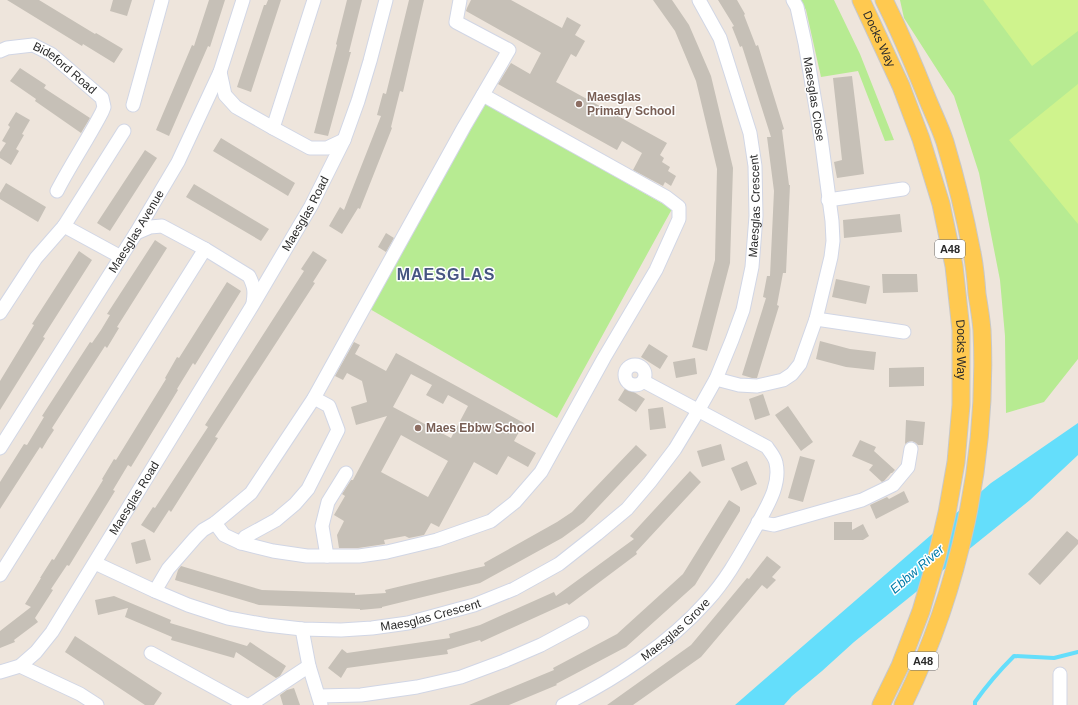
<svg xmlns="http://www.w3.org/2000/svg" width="1078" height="705" font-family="Arial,sans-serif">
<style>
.green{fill:#b7eb92}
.pitch{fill:#cff38d}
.water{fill:#64defb}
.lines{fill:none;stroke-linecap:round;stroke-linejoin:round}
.stream{stroke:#64defb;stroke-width:4}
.building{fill:#c6c0b7;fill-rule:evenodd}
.minor-casing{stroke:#d1d6e5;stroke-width:15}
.major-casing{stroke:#c8c8c8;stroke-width:19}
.minor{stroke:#fff;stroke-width:13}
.major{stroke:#ffc950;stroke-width:17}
.education-dot{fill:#8d6e63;stroke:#fff;stroke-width:1.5}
.labels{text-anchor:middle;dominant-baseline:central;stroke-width:3;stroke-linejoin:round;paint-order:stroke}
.shield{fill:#fff;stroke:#6b6b6b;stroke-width:1}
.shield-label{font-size:11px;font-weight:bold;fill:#2b2b2b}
.street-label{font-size:12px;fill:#2b2b2b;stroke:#fff}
.education-label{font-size:12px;font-weight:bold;fill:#785e54;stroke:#fff;text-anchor:start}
.water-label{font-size:13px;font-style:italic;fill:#007caa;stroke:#fff}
.district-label{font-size:16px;font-weight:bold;letter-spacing:1px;fill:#465581;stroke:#fff}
</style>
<rect width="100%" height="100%" fill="#eee5dc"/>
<path class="green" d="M801,0H834L860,54L894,140L885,141L858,71L821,77L806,10Z
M900,0H1078V359L1044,402L1006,413L1005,336L1000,280L979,173L954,96L904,18Z
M482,101L672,209L557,418L363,305Z"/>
<path class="pitch" d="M983,0H1078V31L1032,66Z
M1078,84V224L1009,140Z"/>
<path class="water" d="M1078,423V455L1030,500L854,642L822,671L792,696L784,705H735L991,483Z"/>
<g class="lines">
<path class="stream" d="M975,705V702C987,685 1000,670 1014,656L1054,658L1078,652"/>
</g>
<path class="building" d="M7,0H39L95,34L96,33L123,49L114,63L83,44L82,46Z
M113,0H132L127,16L110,11Z
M209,0H225L210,47L208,46L169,136L156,130L192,45L194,46Z
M268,0H281L251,92L237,87L264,5H266Z
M347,0H362L349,52H351L328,136L314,133L337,45L336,44Z
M409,0H424L403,92L400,91L391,127L392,128L360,209L358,208L342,234L329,226L340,207L344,210L381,116L377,115L383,93L386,94Z
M471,0H511L562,28L567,17L581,25L575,35L585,41L576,57L571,54L556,82L667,143L660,155L664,158L662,162L670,167L668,171L676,176L671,186L665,182L663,186L633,170L642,153L622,141L617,150L498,84L511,63L530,74L541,53L466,11L467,8Z
M653,0H672L689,25L711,76L733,168L730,263L707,351L692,347L715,260L717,169L696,81L675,31Z
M718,0H737L745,14L744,15L756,46L758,45L784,129L782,130L789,185H790L786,273H783L777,305L779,306L757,378H752L742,375L766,298L763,297L767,276H770L774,191L767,137H771L742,46L740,47L732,27L734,26Z
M20,68L46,85L44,88L90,118L81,133L35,101L36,99L10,81Z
M852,76L864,174L837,178L834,162L842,160L833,78Z
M16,112L30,120L22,134L24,135L16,149L19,151L11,165L0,158V152L6,143L2,141L10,127L8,125Z
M221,138L295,183L288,196L213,151Z
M145,150L157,158L110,231L97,223Z
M6,183L46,207L38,222L0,199V193Z
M194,184L269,229L261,241L186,197Z
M900,214L902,232L844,238L843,220Z
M386,233L394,238L386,252L378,247Z
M155,240L167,248L117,327L119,328L107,348L105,346L52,428L54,430L48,439L42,449L40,447L0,509V482L24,444L27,445L44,417L42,416L90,342L92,343L101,330L110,315L107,314Z
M79,251L92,260L43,337L45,338L0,410V381L34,325L32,324Z
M313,251L327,260L313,282L315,283L215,437L218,438L171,512L169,510L154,533L141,525L153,507L155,508L208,427L205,425L304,271L301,269Z
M882,274H917L918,292L883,293Z
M836,279L870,286L866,304L832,297Z
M227,282L241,291L195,365L193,363L177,389L178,390L131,467L128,465L113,490L115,491L69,566L67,565L51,589L53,590L35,618L38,622L14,640L15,642L0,648V631L31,607L25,604L41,578H40L52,559L54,560L103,480L102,479L114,459L116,460L166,379L165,378L177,357L179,358Z
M820,341L850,349L876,352L874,370L846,367L816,359Z
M354,342L360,345L355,354L386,371L396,353L524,423L514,441L536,453L528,467L508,456L497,475L474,462L439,527L431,523L424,535L409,538L405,536L384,540L385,544L358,548H339L337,535L344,521L334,515L345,496L342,494L351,480H353L387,416L356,425L351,407L367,402L362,381L347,373L343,380L335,376ZM411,374L432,385L426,395L443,404L448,395L468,406L451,438L393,407ZM401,435L448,461L428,497L381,472Z
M649,344L668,356L660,369L641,357Z
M695,358L697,374L676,378L673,362Z
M924,367V386L889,387V368Z
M626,387L645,399L636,412L618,400Z
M763,394L770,415L755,420L749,399Z
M788,406L813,442L801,451L775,415Z
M663,407L666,428L650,430L648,409Z
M906,420L925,422L923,445H918L916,443L912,441L908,442L905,444Z
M860,440L876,447L874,451L895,470L892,473H891L884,481L882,482L869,470L873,465L852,456Z
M721,444L725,460L702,467L697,451Z
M636,445L647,455L584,522L562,538L480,583L382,607V608L360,610V609L259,605L175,580L178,570L181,566L262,590L355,593V595L386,593L385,590L485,566L484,563L557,522L572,512Z
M800,456L815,460L803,502L788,498Z
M747,461L757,484L741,491L731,468Z
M690,471L701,482L636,552L637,554L569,605L567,603L481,642L480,640L447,650L448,654L347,668L341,678L328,668L342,649L347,653L450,638L449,634L480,625L554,592L556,596L634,539L630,536Z
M904,491L909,502L876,519L870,505L887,497L889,499Z
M729,500L740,507V511L695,585L626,647L556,684L557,685L509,705H469L554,670L553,668L617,634L683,574Z
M834,522H852V530L863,524L869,536L863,540H834Z
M1067,531L1078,540V544L1040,585L1028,574Z
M145,539L151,560L136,564L131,543Z
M767,556L781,567L772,577L776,580L767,589L762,585L701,657L633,705H607L691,645L747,578L749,579Z
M114,596L171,620L170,623L247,646L250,642L286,666L280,676L276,678L236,652L234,658L171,640L172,637L125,617L128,608L98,615L95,600Z
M75,636L162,693L154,705H145L65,652Z
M294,688L300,705H283L280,695L287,690Z"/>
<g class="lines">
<defs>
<g id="minor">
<path id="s1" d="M0,51L7,48L33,45L51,54L102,98L104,107L102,112C88,139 71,164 57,191"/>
<path d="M220,72L225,95L236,107L273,128L310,148H327L344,140"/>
<path d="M133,105L162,0"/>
<path d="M273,128L314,0"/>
<path d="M828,200L903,189"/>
<path d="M64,226L124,131"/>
<path d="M136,233L150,227L162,226L205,249L249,276C254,286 255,291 253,303"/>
<path d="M0,313L36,258L64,226L121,257"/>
<path d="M816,319L904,332"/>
<circle cx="635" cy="375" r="10"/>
<path d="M716,379L739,385L757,386L783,380L792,374L800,364L816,319L831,257L833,241L832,221L821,138L805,43L797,7L793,0"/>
<path id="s2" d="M0,448L136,233L178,162L220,72L243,0"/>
<path d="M758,522L774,525L862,500L893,485L908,467L911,449"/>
<path d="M215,523L224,535L241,543L273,551L307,556H359L387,552L437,540L491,521L515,502L541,472L604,358L656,270L679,219V207L666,197L483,95"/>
<path d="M241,543L245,537L276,520L295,504L308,489L338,430L329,406L314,398"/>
<path d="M327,556L322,526L328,502L346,473"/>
<path id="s3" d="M95,563L155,591L188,605L228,618L267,625L302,629L341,630L372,628L408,623L474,605L514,589L559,564L597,534L627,509L650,482L675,449L698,411L716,379L732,340L743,310L752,267L756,216L755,166L750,133L720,38L699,0"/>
<path d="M0,575L205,249"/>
<path d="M155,591L168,569L195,538L203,530L215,523L251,493L314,398L464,127L509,50L456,22L460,0"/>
<path d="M302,629L309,666L321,705"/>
<path d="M151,653L246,705"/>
<path d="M20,666L80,694L97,705"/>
<path id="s4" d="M0,672L20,666L36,652L52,632L252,306L311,206L344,140L358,101L370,61L386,0"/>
<path d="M319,696L361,695L417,687L461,677L504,661L541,645L582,623"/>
<path d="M250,705L309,666"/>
<path id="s5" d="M563,705C614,680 669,644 707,601C728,578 742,551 757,525C767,506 781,485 776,463C775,457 770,452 767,447L643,381"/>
<path d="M1060,705V674"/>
</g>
<g id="major">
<path id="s6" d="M861,0L901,86L921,139L941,204L954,266L961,330V405L956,462L947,513L937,556L921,611L900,666L881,705"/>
<path d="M884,0C900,32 914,65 927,98C933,113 940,127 945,142C956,179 965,216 972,253C975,267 976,280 977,294C979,306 981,318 982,330C988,459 960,589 903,705"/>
</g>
</defs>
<use href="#minor" class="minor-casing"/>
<use href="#major" class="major-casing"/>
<use href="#minor" class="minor"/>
<use href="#major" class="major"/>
</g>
<g class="education-dot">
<circle cx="579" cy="104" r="4"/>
<circle cx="418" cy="428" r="4"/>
</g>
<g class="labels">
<g class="shield">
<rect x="935" y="240" width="30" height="18" rx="3"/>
<rect x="908" y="652" width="30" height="18" rx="3"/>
</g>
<g class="shield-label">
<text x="950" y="249">A48</text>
<text x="923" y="661">A48</text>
</g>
<g class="street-label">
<text stroke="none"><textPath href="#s6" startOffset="43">Docks Way</textPath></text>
<text stroke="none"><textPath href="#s1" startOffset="73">Bideford Road</textPath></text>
<text transform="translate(814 99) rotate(81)">Maesglas Close</text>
<text stroke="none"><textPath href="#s3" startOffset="913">Maesglas Crescent</textPath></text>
<text stroke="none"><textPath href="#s4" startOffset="557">Maesglas Road</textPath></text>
<text stroke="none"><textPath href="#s2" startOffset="256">Maesglas Avenue</textPath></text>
<text stroke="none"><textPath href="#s6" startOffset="367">Docks Way</textPath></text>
<text stroke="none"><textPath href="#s4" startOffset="225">Maesglas Road</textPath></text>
<text stroke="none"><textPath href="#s3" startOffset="349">Maesglas Crescent</textPath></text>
<text stroke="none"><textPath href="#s5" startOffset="136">Maesglas Grove</textPath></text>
</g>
<g class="education-label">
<text x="587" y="97">Maesglas<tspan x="587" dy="14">Primary School</tspan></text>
<text x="426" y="428">Maes Ebbw School</text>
</g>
<g class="water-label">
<text transform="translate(917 569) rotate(-41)">Ebbw River</text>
</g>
<g class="district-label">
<text x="446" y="274">MAESGLAS</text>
</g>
</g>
</svg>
